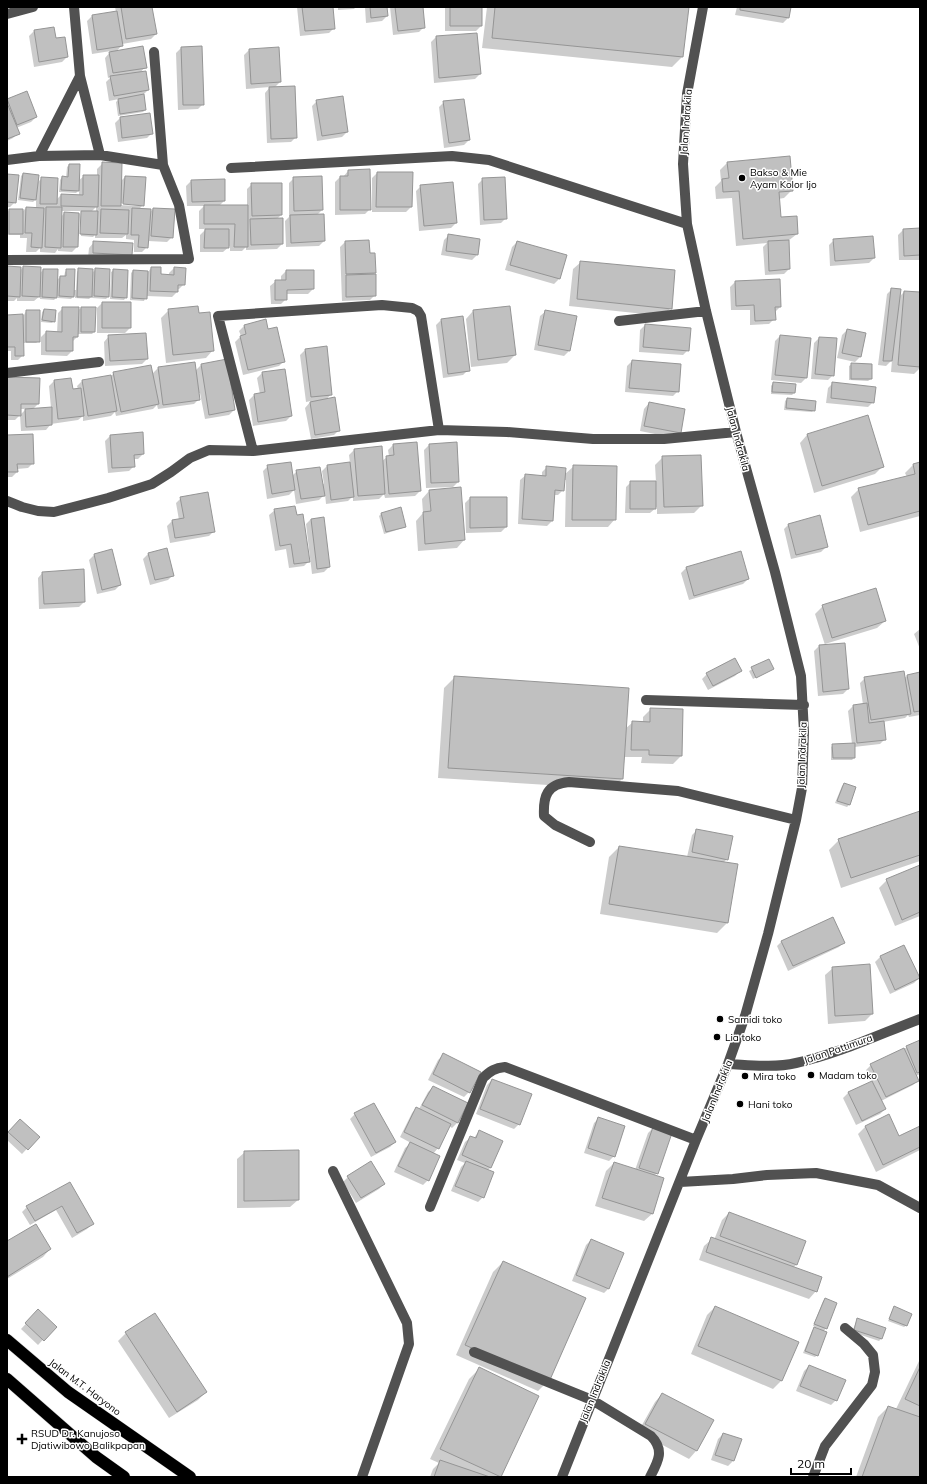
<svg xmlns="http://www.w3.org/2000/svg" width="927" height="1484" font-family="Mulish,sans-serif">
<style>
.shadow{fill:#0003;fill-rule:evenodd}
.building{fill:#c0c0c0;stroke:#959595}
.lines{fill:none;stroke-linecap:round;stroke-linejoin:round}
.highway-casing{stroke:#dbdbdb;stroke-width:13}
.minor{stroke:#515151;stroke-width:10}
.highway{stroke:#000;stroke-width:12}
.poi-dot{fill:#000;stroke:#fff;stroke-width:1.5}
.labels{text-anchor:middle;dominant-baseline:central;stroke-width:3;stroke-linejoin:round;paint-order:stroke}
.street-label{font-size:10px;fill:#000;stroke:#fff}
.poi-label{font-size:10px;fill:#000;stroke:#fff;text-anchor:start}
</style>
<rect width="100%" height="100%" fill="#fff"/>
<path class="shadow" d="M115,7H151L156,34L151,39L122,44V45L116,52L145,67L140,73L148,90L143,95L145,110L143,112L118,116L116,102L119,99L109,101L106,82L111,77L108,78L105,58L111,51L92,54L87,21L92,16L116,12Z
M297,7H332L334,28L329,33L300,36Z
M338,7H356L354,9L338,10Z
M365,7H386L387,16L382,21L366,23Z
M390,7H422L424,27L419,32L393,35Z
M445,7H481V26L476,31H445Z
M487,7H688L682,57L672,67L482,48Z
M737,7H790L788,18L783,23L735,15Z
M53,28L55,39L67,57L62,62L34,67L29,36L34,31Z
M436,37L480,74L475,79L434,83L431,42Z
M181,48L203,104L198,109L178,110L176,53Z
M249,50L280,82L274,88L296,137L291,142L267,143L265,93L270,87L246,89L244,55Z
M7,100L36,117L31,122L16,128L18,133L13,138L7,141Z
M317,101L347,132L342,137L317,141L312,106Z
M444,102L469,140L464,145L444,148L439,107Z
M120,118L152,133L147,138L118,142L115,123Z
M728,162L792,190L784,198L778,199L780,218L797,234L788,241L789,269L784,274L765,275L763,247L767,243L736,246L732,198L716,199L715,187L721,181L720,170Z
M102,164L121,181L125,177L143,205L139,209L150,212L153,209L172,237L167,242L148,241L147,247L142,252H134V240L126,239V235L122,238H95V235L93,237L81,236L82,211H61V217L64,213L78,216L80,213L79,236H77V247L72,252L58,251V249L55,253L40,252V248L36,252H26L27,238H20V235H7V213L9,210L22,212L26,208H36V199L33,202L18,200L21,176L23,174L37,183L42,178L56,200L61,195L79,196V190L76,193L59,192L60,180L62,177L66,178L67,167L69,165L78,181L84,176H97V169ZM118,203L140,204V206L118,205ZM96,207V212H91Z
M348,171L370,209L365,214L335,215V182L340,177H343Z
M377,173L411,207L406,212H372V178Z
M7,175L15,202L10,207H7Z
M294,178L322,210L317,215L324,241L319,246L286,247L285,221L289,217V183Z
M483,179L506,218L501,223L480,225L478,184Z
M191,181L224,201L219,206H247V189L252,184H281V215L277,219L282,244L277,249L246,250V247L242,251H230V246L223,252H200V235L206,229H199V211L204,206H187L186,186Z
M421,186L456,223L451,228L419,231L416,191Z
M920,229V260H899L898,235L903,230Z
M449,235L477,255L472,260L441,255L444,240Z
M834,240L874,258L869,263L830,266L829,245Z
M94,242L131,255L88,258L89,248Z
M345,242L369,255L375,273L372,276L375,295L370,300L342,301L340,247Z
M517,242L559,279L554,284L505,270L512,247Z
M581,262L671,308L663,316L569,306L573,269Z
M7,267L20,271L23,267L40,273L43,270L57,280L60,277H64L65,272L67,270L74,290H76L77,272L79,269L92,273L96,269L108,297L106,299L92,298V296L89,299L75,298V295L71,299L58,298V296L54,300L40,299V296L34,301H17V298L14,301H7Z
M151,268L160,275L169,276V273L174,268L184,284L179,289H177V292L172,297L146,296L144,301L130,300L131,273L133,271L148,272Z
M114,270L126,297L124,300L110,299L111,272Z
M286,271L313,289L308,294H286V299L281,304H271L270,286L276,281H281V276Z
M735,282L780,307L775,312L774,319L769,324L750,325V310H731L730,287Z
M892,289L899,297L904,292L920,293V368L914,374L891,372L892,360L886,366L878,365L887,294Z
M102,303L130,328L125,333H97V308Z
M63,308L77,311L81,308H95L94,332L92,334H77V337L72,342V351L67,356L41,355V337L46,332L57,333L58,313Z
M44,310L54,321L52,323L41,322L42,312Z
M169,310L198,314L213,350L206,358L166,363L161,318Z
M26,311L39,341L36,343H22L23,355L18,360H11V351H7V316L24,315Z
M473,311L515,355L507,363L471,367L466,319Z
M546,311L569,351L564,356L534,350L540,316Z
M441,320L468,370L463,375L443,378L436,325Z
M645,325L688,350L683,355L639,352L640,330Z
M244,326L268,330L284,361L279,366L243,375L235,342L241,336L239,331Z
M847,330L860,357L855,362L837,358L842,335Z
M109,336L147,359L142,364L105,366L104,342Z
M780,336L806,378L801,383L771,380L775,341Z
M819,338L833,375L828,380L811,379L814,343Z
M305,350L331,394L326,400L339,430L334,435L311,439L305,408L311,401L306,402L300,355Z
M632,361L678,391L673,396L625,392L627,366Z
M852,364L871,379L868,381L849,380V366Z
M201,365L234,410L229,415L205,419L200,393H198L199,399L194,404L158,409L157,405L153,409L116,416L115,412L111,416L83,421V416L78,420L51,424L46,430L21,431L20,415L15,420H7V378L38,404L33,409L51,408L49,386L54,381L72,390L78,389L77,386L82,381L111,376L114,373L152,374L158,368L195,371ZM20,409H26L20,415Z
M262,373L291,416L286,421L253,426L249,400L254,395L260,394L257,378Z
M773,383L794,393L792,395L771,394V386Z
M833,383L873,402L868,407L826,403L828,388Z
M787,399L814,410L812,412L784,410L785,401Z
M649,403L680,433L675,438L640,431L644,409Z
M868,417L883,466L875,474L814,493L800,443L807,435Z
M7,436L33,463L28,468L17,469V472L12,477H7Z
M110,436L143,454L138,459H134V466L129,471L108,473L105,441Z
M416,443L420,491L415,496L385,498L384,494L379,499L353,501V496L348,501L326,504L325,494L319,500L296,504L294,490L289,495L267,499L263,471L268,466L292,476L297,471L324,484L322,471L327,466L350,463L349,455L354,450L382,461L387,457L389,456L388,450L393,445Z
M429,445L458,482L453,487L426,488L424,450Z
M663,457L702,505L694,513L657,514V507L650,513H625L626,487L631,482H656L655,465Z
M920,463V516L860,532L851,497L859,489L907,477L905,473L913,465Z
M574,466L615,519L608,527H565L566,480H564L563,490L558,495H553L552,521L547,526L518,524L520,480L526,475L542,476V472L547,467L564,475Z
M429,491L464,540L457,548L418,551L416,521L423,513L422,499Z
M181,498L214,531L209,536L170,543L167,526L172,521L179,520L176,503Z
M470,498L506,527L501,532L466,533L465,503Z
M275,510L309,561L304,566L289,568L286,549L275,551L269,515Z
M381,514L405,526L403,528L384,534L379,516Z
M311,519L329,567L324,572L312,574L306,524Z
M789,524L826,547L821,552L791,559L784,529Z
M166,549L173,575L168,580L150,585L143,559L148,554Z
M740,552L748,579L743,584L689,600L681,573L686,568Z
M94,555L120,585L115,590L97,594L89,560Z
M43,572L84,602L79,607L39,609L38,578Z
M823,606L885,621L877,628L825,644L848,689L843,694L818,696L814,651L819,646L825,645L815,614Z
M920,629V649L914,634Z
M734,659L740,671L735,676L708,690L702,679L707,674Z
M768,661L772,669L753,679L749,671Z
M920,673V715L909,717L908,715L905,718L883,722L885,739L880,744L854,747V758L852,760H831V747L833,745L852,744L848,711L853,706L863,705L860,683L865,678H904L907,676Z
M455,677L625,729L633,722H643V717L651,709L681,756L673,764L641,763L642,757H623L622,779L612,789L438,778L444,688Z
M844,784L849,805L847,807L835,803L842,786Z
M920,812V861L841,888L829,850L839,840Z
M697,830L727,859L723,863L728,922L717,933L600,914L609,857L619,847L687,857L692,835Z
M920,866V916L895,926L879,888L887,880Z
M782,941L844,942L839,947L788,971L777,946Z
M904,946L919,978L914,983L890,994L875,962L880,957Z
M833,968L872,1014L865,1021L828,1024L825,975Z
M920,1041V1074L916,1076L918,1080L913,1085L881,1101L885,1109L880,1114L856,1125L843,1098L848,1093L872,1082L866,1070L871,1065Z
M443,1055L469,1092L464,1097L428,1080L438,1060Z
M492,1080L519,1124L514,1129L476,1114L487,1085Z
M433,1087L467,1104L457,1123L452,1128L449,1126L438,1148L433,1154L428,1180L423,1185L394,1172L405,1148L411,1143L400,1137L412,1113L416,1108L419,1109L428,1092Z
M355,1114L395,1142L390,1147L371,1157L350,1119Z
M888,1116L899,1137L920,1127V1150L876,1172L858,1134L865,1127Z
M599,1118L614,1156L609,1161L584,1153L594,1123Z
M20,1120L38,1137L22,1154L7,1140V1134Z
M653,1128L657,1173L654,1176L652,1214L644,1221L595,1206L606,1171L614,1163L635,1170L648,1133Z
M479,1131L491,1167L487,1171L483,1197L478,1202L451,1191L461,1167L465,1163L457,1160L465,1142L471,1137L474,1138Z
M245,1152L298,1200L290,1207L237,1208V1159Z
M348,1177L384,1184L379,1189L356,1203L343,1182Z
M69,1183L92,1224L87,1229L72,1238L56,1210L30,1225L22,1212L27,1207Z
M729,1213L796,1265L793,1268L816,1291L809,1299L699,1260L704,1246L712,1239L714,1240L722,1220Z
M591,1240L609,1288L604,1293L572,1281L586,1245Z
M7,1242L50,1249L43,1257L7,1279Z
M503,1262L548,1381L538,1391L456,1355L493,1272Z
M825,1299L826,1328L823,1332L817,1355L815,1357L803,1353L812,1331L814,1329L819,1330L820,1329L813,1326L823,1301Z
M715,1307L798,1343L781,1381L773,1389L691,1354L707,1315Z
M895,1307L907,1325L904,1327L888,1321Z
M33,1316L55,1327L38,1345L21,1329Z
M858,1320L885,1329L881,1339L879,1341L852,1332L856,1322Z
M126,1333L206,1392L198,1400L169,1418L118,1341Z
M920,1359V1477H856L878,1417L888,1407L896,1409Z
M809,1366L836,1400L831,1405L796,1391L804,1371Z
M479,1369L538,1397L499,1477H430L433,1469L439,1463L430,1459L469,1379Z
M662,1394L713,1420L696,1451L689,1459L638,1432L655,1402Z
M723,1434L733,1461L728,1466L711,1460L718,1439Z"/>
<path class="building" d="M121,7H152L157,34L126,39Z
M302,7H333L335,29L305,31Z
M370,7H387L388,16L371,18Z
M395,7H423L425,28L398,31Z
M450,7H482V26H450Z
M495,7H689L683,57L492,38Z
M740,7H791L789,18L740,10Z
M117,11L123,46L97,50L92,15Z
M54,27L56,38L65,37L68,57L39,62L34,30Z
M477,33L481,74L439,78L436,36Z
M143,46L147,68L113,73L109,52Z
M202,46L204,105H183L181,47Z
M279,47L281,82L251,84L249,49Z
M146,71L149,90L114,96L110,76Z
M295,86L297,138L271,139L269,87Z
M27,91L37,117L17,125L7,99Z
M144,94L146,110L120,114L118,99Z
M343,96L348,132L322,136L316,100Z
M464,99L470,140L449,143L443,101Z
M7,103L20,134L7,139Z
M150,113L153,134L122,138L120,117Z
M790,156L793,191L779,192L781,217L797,216L798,234L743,239L739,191L723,192L722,179L729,178L727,162Z
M102,162L122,163L121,206H101Z
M69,164H80L79,191L61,190L62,176L68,177Z
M370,169L371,210H340V176H348V170Z
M377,172H413L412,207H376Z
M23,173L39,175L36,200L20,198Z
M7,174L19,175L16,203L7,202Z
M83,175H99L98,207L61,206V194L83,195Z
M125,176L146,177L144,206L123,204Z
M322,176L323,210L294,211L293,177Z
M41,177L58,178L57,204H40Z
M505,177L507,219L484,220L482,178Z
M225,179V201L192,202L191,180Z
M453,182L457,223L424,226L420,185Z
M251,183H282V215L252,216Z
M204,205H248V247H234L235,224H204Z
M26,207L44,208L42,248L31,247L32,233H25Z
M46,207H62L61,248L45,247Z
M132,208L151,209L148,248L138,247L139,235H131Z
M153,208L175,209L173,238L151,236Z
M9,209H23V234H9Z
M101,209L129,210L128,234L100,233Z
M81,211H98L97,235L80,234Z
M64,212L79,213L78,247H63Z
M324,214L325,241L291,243L290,215Z
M283,218V244L251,245L250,219Z
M920,228V255L904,256L903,229Z
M205,229H229V248H204Z
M448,234L480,239L478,255L446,251Z
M873,236L875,258L835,261L833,239Z
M369,240L370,253H375L376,273L346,274L345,241Z
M789,240L790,269L769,271L768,241Z
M93,241L133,243L132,255L93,253Z
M517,241L567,255L560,279L510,265Z
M580,261L675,270L672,309L577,299Z
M7,266L21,267L20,297L7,296Z
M23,266L41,267L40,297L22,296Z
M151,267H161V274L174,275V267L186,268L185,285H178V292L150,291Z
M78,268L93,269L92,297H77Z
M95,268L110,269L109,297L94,296Z
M43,269H58L57,298L42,297Z
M66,269H75L74,297L59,296L60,276H66Z
M113,269L128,270L127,298L112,297Z
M133,270L148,271L147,299L132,298Z
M286,270H314V289L287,290V300H275V280H286Z
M376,274V296L346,297V275Z
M780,279L781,307H775L776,320L755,321L754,305L736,306L735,281Z
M891,288L901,289L892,361H883Z
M904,291L920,292V367L898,365Z
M102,302H131V328H102Z
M198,306L199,313L210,312L214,351L173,355L168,309Z
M510,306L516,355L478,360L473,310Z
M62,307H79L78,337H73V351H46V331L62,332Z
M81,307H96L95,332H81Z
M44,309L56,310L55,322L42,320Z
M26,310H40V342H26Z
M545,310L577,316L570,351L538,345Z
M23,314L24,356H15V347H7V315Z
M463,316L470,371L448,374L441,319Z
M266,319L268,329L277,327L285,362L248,370L240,336L246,334L244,325Z
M645,324L691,328L689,351L643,347Z
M847,329L866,333L861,357L842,353Z
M146,333L148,359L110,361L108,335Z
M780,335L811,338L807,378L775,375Z
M819,337L837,338L834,376L815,374Z
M327,346L332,395L311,397L305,349Z
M227,359L235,410L209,415L201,364Z
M632,360L681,364L679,392L629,388Z
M195,362L200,400L163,405L158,367Z
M851,363L872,364V379H851Z
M151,365L159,404L121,412L113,372Z
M285,369L292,416L258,422L254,394L265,392L262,372Z
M111,375L117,411L88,416L82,380Z
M7,377L40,378L39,404H21V416L7,415Z
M71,378L73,389L81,388L84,416L58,419L54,380Z
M773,382L796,384L795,393L772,392Z
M832,382L876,387L874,403L831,398Z
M335,397L340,431L315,435L310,402Z
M787,398L816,401L815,411L786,408Z
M649,402L685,409L681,433L644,426Z
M52,407V425L26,427L25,409Z
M868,415L884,467L822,486L807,434Z
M143,432L144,454L134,455L135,467L112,468L110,435Z
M33,434L34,464H17L18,472H7V435Z
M417,442L421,491L389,494L386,456L394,455L393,444Z
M457,442L459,482L431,483L429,444Z
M382,446L385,494L358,496L354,449Z
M701,455L703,506L664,507L662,456Z
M291,462L295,490L272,494L267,465Z
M350,462L354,497L331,500L327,465Z
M920,462V511L868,525L858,488L915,474L913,464Z
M573,465L617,466L616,520H572Z
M546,466L566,468L564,491L555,490L553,521L522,519L525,474L546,476Z
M320,467L325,496L301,499L296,470Z
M630,481H656V509H630Z
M461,487L465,540L425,544L423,512L431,511L429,490Z
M208,492L215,532L175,538L172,520L184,518L180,497Z
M470,497H507V527L470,528Z
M295,506L297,515L303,514L310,562L294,564L291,544L280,546L274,509Z
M401,507L406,527L386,532L381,513Z
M820,515L828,547L796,555L788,524Z
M324,517L330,567L317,569L311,519Z
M167,548L174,576L155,580L148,553Z
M112,549L121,585L102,590L94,554Z
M741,551L749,579L694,596L686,567Z
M84,569L85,602L44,604L42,572Z
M876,588L886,621L832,638L822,605Z
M845,643L849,689L823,692L819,645Z
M735,658L742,671L713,686L706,673Z
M769,659L774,669L756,678L751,667Z
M904,671L911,714L871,720L864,677Z
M920,672V711L914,712L907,675Z
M454,676L629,688L623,779L448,768Z
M867,703L869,723L884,721L886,740L857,743L853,705Z
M650,708L683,709L682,756L649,755V750H631L632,721L650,722Z
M855,743V758H833L832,744Z
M844,783L856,787L850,805L837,801Z
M920,811V855L851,878L838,839Z
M696,829L733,836L728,860L692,852Z
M619,846L738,864L728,923L609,904Z
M920,865V912L902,920L886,879Z
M833,917L845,943L793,966L781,941Z
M904,945L920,978L895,990L880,956Z
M870,964L873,1014L835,1016L832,967Z
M920,1040V1072L917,1073L906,1046Z
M904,1048L919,1081L886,1097L870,1064Z
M443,1053L481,1072L470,1093L433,1074Z
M492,1079L532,1094L520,1125L480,1109Z
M872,1081L886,1109L862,1121L848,1092Z
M433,1086L468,1103L458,1123L422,1105Z
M374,1103L396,1142L376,1153L354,1113Z
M416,1107L451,1124L439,1149L404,1132Z
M889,1114L899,1136L920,1126V1147L883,1165L865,1126Z
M598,1117L625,1126L615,1157L588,1148Z
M20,1119L40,1137L28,1150L8,1132Z
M653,1127L672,1133L658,1174L639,1168Z
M479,1130L503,1141L491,1168L462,1155L470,1136L476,1138Z
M410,1142L440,1156L429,1181L398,1166Z
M299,1150V1200L244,1201V1151Z
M371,1161L385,1184L361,1198L347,1176Z
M466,1161L494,1172L484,1198L455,1186Z
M614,1162L664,1178L653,1214L602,1198Z
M70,1182L94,1224L77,1233L62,1206L35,1221L26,1206Z
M729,1212L806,1241L797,1265L720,1236Z
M36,1224L51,1249L7,1277V1241Z
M711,1237L822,1277L817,1292L706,1252Z
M591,1239L624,1253L609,1289L576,1275Z
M503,1261L586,1298L549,1382L465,1345Z
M825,1298L837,1303L827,1329L814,1324Z
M715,1306L799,1342L782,1381L698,1346Z
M894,1306L912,1314L907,1326L889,1319Z
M38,1309L57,1327L44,1341L25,1323Z
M155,1313L207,1392L177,1412L125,1332Z
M857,1318L886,1328L882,1339L854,1330Z
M814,1327L827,1332L818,1356L805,1351Z
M809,1365L846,1380L837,1401L800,1386Z
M479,1367L539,1396L501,1477L440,1449Z
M920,1367V1406L905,1399Z
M662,1393L714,1420L697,1451L645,1424Z
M888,1406L920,1417V1477H862Z
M723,1433L742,1439L734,1461L715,1455Z
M440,1460L490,1477H434Z"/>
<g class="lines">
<defs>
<path id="highway" d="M7,1340L68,1392L190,1477
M7,1379L96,1457L124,1477"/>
</defs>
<use href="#highway" class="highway-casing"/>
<path class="minor" d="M7,14L33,7
M154,52L163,165
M39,156L80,76
M7,160L39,156L100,155
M231,168L452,156L489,160L687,224
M7,260L189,259L179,205L163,165L100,155L80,76L74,7
M619,321L706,311
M7,373L99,362
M253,451L218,316L382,305L412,308L418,311L421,316L439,430
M7,501L22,507L38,511L54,512L108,498L152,484L171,472L190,458L209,450L253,451L439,430L507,432L593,439H664L736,432
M646,700L804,705
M590,842L555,825L544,816C543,796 547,784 569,782L678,791L796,820
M728,1064C750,1065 774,1068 796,1063C838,1054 880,1034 920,1019
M333,1171L407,1323L409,1344L362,1477
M680,1182L733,1179L767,1175L816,1173L878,1185L920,1208
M430,1207L483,1078C490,1071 495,1068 505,1067L696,1140
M474,1352L592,1400L651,1436C665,1450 658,1462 650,1477
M562,1477L696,1140L728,1064L745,1016L768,934L796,820L802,788L804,732L801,676L775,572L736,432L706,311L687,224L683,164L687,94L703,7
M813,1477L825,1446L872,1385L875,1372L873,1355L864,1344L845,1328"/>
<use href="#highway" class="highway"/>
</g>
<g class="poi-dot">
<circle cx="742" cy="178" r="4"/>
<circle cx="720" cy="1019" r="4"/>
<circle cx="717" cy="1037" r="4"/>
<circle cx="811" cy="1075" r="4"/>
<circle cx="745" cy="1076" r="4"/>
<circle cx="740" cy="1104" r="4"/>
<path d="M20 1433h4v4h4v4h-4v4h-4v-4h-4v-4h4z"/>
</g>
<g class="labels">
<g class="street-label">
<text transform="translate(686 122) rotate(-86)">Jalan Indrakila</text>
<text transform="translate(738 439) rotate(75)">Jalan Indrakila</text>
<text transform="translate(802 755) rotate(-88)">Jalan Indrakila</text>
<text transform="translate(838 1049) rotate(-19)">Jalan Pattimura</text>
<text transform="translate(717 1091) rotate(-68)">Jalan Indrakila</text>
<text transform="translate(85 1387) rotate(37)">Jalan M.T. Haryono</text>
<text transform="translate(595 1391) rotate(-68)">Jalan Indrakila</text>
</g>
<g class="poi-label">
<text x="750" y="172">Bakso &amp; Mie<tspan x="750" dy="12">Ayam Kolor Ijo</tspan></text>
<text x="728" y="1019">Samidi toko</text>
<text x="725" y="1037">Lia toko</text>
<text x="819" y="1075">Madam toko</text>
<text x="753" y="1076">Mira toko</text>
<text x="748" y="1104">Hani toko</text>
<text x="31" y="1433">RSUD Dr. Kanujoso<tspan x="31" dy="12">Djatiwibowo Balikpapan</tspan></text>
</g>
</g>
<rect width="927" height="1484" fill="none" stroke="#000000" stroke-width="16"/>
<path d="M791 1468v6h60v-6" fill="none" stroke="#000000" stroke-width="2"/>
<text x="797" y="1468" font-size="12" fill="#000000" stroke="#ffffff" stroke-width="3" paint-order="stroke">20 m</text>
</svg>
